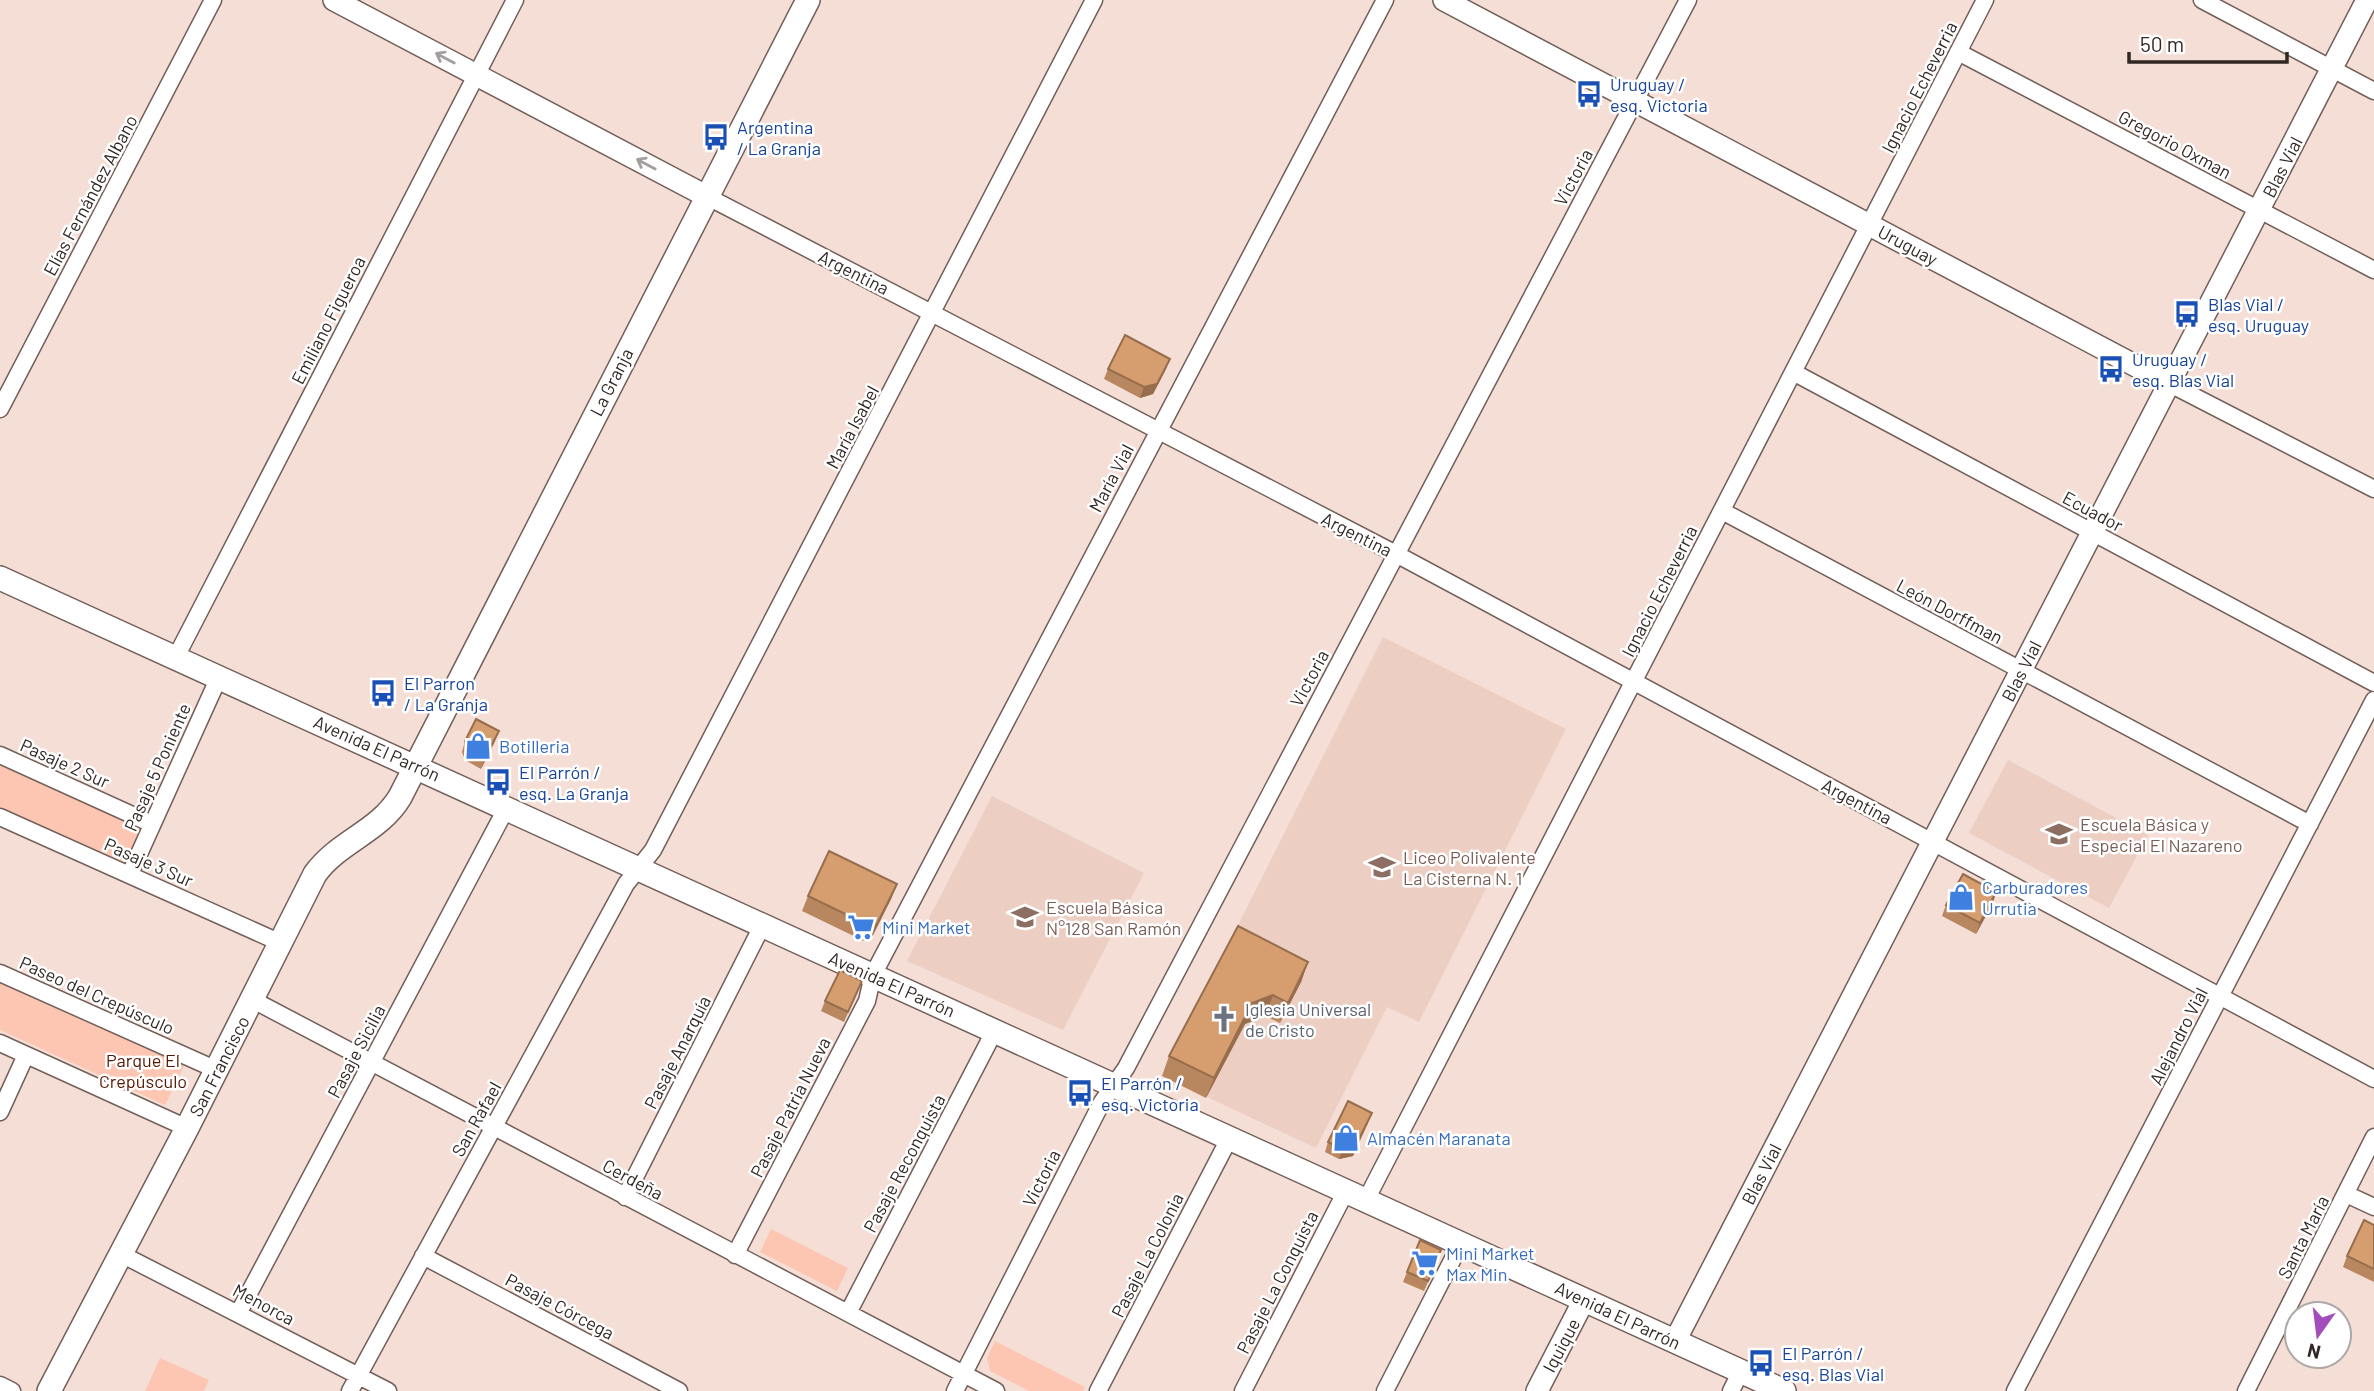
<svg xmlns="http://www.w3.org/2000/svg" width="2374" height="1391" font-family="Barlow,sans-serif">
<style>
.built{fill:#eccec3}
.green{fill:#fdc6b3}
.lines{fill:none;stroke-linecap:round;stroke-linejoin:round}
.minor-casing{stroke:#735f59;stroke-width:19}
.tertiary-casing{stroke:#735f59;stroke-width:24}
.secondary-casing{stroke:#735f59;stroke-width:26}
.minor{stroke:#fff;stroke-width:16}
.tertiary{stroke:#fff;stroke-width:21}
.secondary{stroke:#fff;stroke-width:23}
.wall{fill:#b8875f}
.shaded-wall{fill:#966e4e}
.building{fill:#d69d6f;stroke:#966e4e;stroke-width:2}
.oneway{stroke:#a29e9d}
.labels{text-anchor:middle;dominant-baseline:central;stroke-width:5;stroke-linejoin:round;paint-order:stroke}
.transit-label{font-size:18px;fill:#164399;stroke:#fff;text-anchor:start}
.street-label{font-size:18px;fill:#312825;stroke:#fff}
.shop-label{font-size:18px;fill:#366cbe;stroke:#fff;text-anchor:start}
.education-label{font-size:18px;fill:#785e54;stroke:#fff;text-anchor:start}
.worship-label{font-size:18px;fill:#5b616d;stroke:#fff;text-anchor:start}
.park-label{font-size:18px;fill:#551700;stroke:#fff}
</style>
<rect width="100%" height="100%" fill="#f5ded6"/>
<path class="built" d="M1383,637L1566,729L1419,1022L1387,1007L1316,1148L1162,1076Z
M2008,760L2148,835L2109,908L1969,833Z
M992,796L1144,873L1063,1030L907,961Z"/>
<path class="green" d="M0,764L143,827L126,866L0,810Z
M0,981L185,1064L165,1105L0,1030Z
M771,1229L848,1268L837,1291L760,1252Z
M995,1341L1085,1387L1083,1391H1029L990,1371L987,1358Z
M160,1358L209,1380L204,1391H145Z"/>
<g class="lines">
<defs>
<path id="minor" d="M2202,0L2374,91
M1958,52L2374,270
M706,196L1396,554L2374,1079
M1793,372L2374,683
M2170,384L2374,489
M0,409L213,0
M1722,511L2310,824
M176,657L515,0
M0,755L152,824
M0,817L281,943
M130,874L219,677
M0,973L217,1070
M253,1000L996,1391
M0,1043L187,1128
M0,1112L26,1055
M2346,1194L2374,1207
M625,1197L763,924
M1366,1200L1985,0
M121,1254L388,1391
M735,1255L867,1001L873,975L1385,0
M423,1256L679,1391
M239,1312L507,807
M848,1313L995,1030
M0,1385L12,1391
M350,1391L626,884L653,850L1094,0
M955,1391L1102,1102L1126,1068L1688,0
M1098,1391L1230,1137
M1243,1391L1346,1191
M1385,1391L1461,1243
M1731,1391L1741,1371
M2015,1391L2374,700
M2246,1391L2374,1137"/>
<path id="tertiary" d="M334,0L706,196
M1444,0L2170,384
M1675,1341L2367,0
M1537,1391L1584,1300"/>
<path id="secondary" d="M0,578L1784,1391
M49,1391L187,1128L315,874C339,841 379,832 400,797L808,0"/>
</defs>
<use href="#minor" class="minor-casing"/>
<use href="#tertiary" class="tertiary-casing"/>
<use href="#secondary" class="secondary-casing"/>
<use href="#minor" class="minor"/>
<use href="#tertiary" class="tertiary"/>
<use href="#secondary" class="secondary"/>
</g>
<path class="wall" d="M1108,369H1166L1153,394L1140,398L1104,379Z
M465,741H495L481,769L465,760L462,752Z
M897,884L891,899L871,939L864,941L802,911L808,896Z
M1996,892L1993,903L1976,934L1942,916L1946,905Z
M1308,962L1301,982L1280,1023L1265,1016L1245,1024L1206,1098L1162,1076L1169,1056Z
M862,981L844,1022L821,1011L825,1001Z
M1368,1123L1353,1156L1339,1159L1325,1152L1328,1142Z
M2374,1225V1282L2343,1267L2347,1256Z
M1438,1260L1424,1291L1403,1282L1407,1272Z"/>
<path class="shaded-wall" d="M1170,359L1166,369L1153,394L1140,398L1144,387Z
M499,731L495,741L481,769L485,758Z
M897,884L891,899L871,939L864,941L870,926Z
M1996,892L1993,903L1976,934L1980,923Z
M1308,962L1301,982L1280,1023L1288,1003Z
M1273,995L1265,1016L1245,1024L1206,1098L1214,1078L1252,1003Z
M1372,1113L1353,1156L1339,1159L1343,1149Z"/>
<path class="building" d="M1125,335L1170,359L1157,384L1144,387L1108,369Z
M476,719L499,731L485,758L468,750L465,741Z
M829,851L897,884L877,924L870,926L808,896Z
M1963,874L1996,892L1980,923L1946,905Z
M1238,926L1308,962L1288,1003L1273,995L1252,1003L1214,1078L1169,1056Z
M840,970L862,981L848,1012L825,1001Z
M1348,1101L1372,1113L1356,1145L1343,1149L1328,1142Z
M2364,1220L2374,1225V1269L2347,1256Z
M1420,1240L1441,1250L1428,1281L1407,1272Z"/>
<defs><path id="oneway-shaft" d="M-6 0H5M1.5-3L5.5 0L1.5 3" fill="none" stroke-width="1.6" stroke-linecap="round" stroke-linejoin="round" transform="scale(1.75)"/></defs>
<g class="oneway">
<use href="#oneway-shaft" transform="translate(445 58) rotate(-152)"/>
<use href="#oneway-shaft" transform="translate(646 164) rotate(-152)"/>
</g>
<defs>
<symbol id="bus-bare" viewBox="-9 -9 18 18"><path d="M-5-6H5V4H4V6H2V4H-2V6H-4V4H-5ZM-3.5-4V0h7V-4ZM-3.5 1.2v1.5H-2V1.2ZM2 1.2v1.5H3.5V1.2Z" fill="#1a4fb4" stroke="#fff" stroke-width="2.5" paint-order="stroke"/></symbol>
<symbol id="shop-bare" viewBox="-9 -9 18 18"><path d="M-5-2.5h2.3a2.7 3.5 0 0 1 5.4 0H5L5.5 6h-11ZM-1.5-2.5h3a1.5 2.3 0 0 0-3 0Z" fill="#3f7fe0" stroke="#fff" stroke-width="2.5" paint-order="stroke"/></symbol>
<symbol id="school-bare" viewBox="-9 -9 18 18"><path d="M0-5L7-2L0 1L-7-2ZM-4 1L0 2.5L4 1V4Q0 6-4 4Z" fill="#8d6e63" stroke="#fff" stroke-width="2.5" paint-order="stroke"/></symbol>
<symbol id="supermarket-bare" viewBox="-9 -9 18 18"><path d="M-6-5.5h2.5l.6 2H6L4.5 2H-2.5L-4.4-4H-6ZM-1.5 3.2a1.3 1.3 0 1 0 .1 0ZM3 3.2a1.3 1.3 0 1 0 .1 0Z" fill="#3f7fe0" stroke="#fff" stroke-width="2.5" paint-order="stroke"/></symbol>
<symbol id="church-bare" viewBox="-9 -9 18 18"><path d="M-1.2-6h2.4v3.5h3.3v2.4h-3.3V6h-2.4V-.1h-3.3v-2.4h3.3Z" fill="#6b7280" stroke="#fff" stroke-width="2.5" paint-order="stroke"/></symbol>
</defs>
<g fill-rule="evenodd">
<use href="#bus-bare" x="1570" y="75" width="38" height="38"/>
<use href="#bus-bare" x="697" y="118" width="38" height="38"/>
<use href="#bus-bare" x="2168" y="295" width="38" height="38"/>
<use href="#bus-bare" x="2092" y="350" width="38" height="38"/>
<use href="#bus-bare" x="364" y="674" width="38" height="38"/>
<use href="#shop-bare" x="459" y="727" width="38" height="38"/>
<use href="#bus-bare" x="479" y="763" width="38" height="38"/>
<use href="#school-bare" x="2040" y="815" width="38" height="38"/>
<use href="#school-bare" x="1363" y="848" width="38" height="38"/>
<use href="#shop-bare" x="1942" y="878" width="38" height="38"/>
<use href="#school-bare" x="1006" y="898" width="38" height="38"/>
<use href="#supermarket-bare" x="842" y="908" width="38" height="38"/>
<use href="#church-bare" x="1205" y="1000" width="38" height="38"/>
<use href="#bus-bare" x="1061" y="1074" width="38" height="38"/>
<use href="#shop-bare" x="1327" y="1119" width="38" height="38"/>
<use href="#supermarket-bare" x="1406" y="1244" width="38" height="38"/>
<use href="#bus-bare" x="1742" y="1344" width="38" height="38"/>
</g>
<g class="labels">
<g class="transit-label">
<text x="1610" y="84">Uruguay /<tspan x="1610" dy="21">esq. Victoria</tspan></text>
<text x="737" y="127">Argentina<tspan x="737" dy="21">/ La Granja</tspan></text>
<text x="2208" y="304">Blas Vial /<tspan x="2208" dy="21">esq. Uruguay</tspan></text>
<text x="2132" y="359">Uruguay /<tspan x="2132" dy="21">esq. Blas Vial</tspan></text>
<text x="404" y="683">El Parron<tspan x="404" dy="21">/ La Granja</tspan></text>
<text x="519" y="772">El Parrón /<tspan x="519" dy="21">esq. La Granja</tspan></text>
<text x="1101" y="1083">El Parrón /<tspan x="1101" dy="21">esq. Victoria</tspan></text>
<text x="1782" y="1353">El Parrón /<tspan x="1782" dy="21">esq. Blas Vial</tspan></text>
</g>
<g class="street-label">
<text transform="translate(1919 87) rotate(-63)">Ignacio Echeverria</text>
<text transform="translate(2175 144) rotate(28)">Gregorio Oxman</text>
<text transform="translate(2282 167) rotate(-63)">Blas Vial</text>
<text transform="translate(1573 177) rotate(-62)">Victoria</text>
<text transform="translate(90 195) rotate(-62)">Elías Fernández Albano</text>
<text transform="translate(1908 245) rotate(28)">Uruguay</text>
<text transform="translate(854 272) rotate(27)">Argentina</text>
<text transform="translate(328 320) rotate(-63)">Emiliano Figueroa</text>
<text transform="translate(611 382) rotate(-63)">La Granja</text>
<text transform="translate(852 427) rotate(-62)">María Isabel</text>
<text transform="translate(1111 478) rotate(-62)">María Vial</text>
<text transform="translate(2093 511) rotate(28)">Ecuador</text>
<text transform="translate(1357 534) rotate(27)">Argentina</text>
<text transform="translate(1659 591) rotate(-63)">Ignacio Echeverria</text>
<text transform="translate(1950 611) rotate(28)">León Dorffman</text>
<text transform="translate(2021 671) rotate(-63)">Blas Vial</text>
<text transform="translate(1309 678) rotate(-62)">Victoria</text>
<text transform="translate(377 748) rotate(24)">Avenida El Parrón</text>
<text transform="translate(65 763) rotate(24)">Pasaje 2 Sur</text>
<text transform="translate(157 767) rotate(-66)">Pasaje 5 Poniente</text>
<text transform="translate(1857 801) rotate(28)">Argentina</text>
<text transform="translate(149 862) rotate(24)">Pasaje 3 Sur</text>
<text transform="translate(892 984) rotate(24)">Avenida El Parrón</text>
<text transform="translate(97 995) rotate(24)">Paseo del Crepúsculo</text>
<text transform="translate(2178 1036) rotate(-63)">Alejandro Vial</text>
<text transform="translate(356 1051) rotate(-62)">Pasaje Sicilia</text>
<text transform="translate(677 1052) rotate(-63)">Pasaje Anarquía</text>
<text transform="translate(219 1066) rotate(-63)">San Francisco</text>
<text transform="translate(790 1107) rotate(-63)">Pasaje Patria Nueva</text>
<text transform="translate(476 1119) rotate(-61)">San Rafael</text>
<text transform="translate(904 1163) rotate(-62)">Pasaje Reconquista</text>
<text transform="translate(1761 1174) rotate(-63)">Blas Vial</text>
<text transform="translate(1041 1178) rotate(-63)">Victoria</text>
<text transform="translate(633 1179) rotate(28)">Cerdeña</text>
<text transform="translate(2303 1237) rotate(-63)">Santa María</text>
<text transform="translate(1147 1255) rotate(-63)">Pasaje La Colonia</text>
<text transform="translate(1277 1282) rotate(-63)">Pasaje La Conquista</text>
<text transform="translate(264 1304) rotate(28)">Menorca</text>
<text transform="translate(560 1306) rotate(28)">Pasaje Córcega</text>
<text transform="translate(1618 1315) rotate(25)">Avenida El Parrón</text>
<text transform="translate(1561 1345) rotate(-62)">Iquique</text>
</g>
<g class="shop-label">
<text x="499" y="746">Botilleria</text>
<text x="1982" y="887">Carburadores<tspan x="1982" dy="21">Urrutia</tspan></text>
<text x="882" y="927">Mini Market</text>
<text x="1367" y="1138">Almacén Maranata</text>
<text x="1446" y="1253">Mini Market<tspan x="1446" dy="21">Max Min</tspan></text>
</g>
<g class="education-label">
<text x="2080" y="824">Escuela Básica y<tspan x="2080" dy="21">Especial El Nazareno</tspan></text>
<text x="1403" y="857">Liceo Polivalente<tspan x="1403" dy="21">La Cisterna N. 1</tspan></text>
<text x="1046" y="907">Escuela Básica<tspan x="1046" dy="21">N°128 San Ramón</tspan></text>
</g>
<g class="worship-label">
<text x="1245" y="1009">Iglesia Universal<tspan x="1245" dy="21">de Cristo</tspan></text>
</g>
<g class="park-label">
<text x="143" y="1060">Parque El<tspan x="143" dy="21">Crepúsculo</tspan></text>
</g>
</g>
<g transform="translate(2318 1335) rotate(194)"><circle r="33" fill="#ffffff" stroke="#ada9a8" stroke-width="2"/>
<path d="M0-5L12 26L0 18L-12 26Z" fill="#a34dbb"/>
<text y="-10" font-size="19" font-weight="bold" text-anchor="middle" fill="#312825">N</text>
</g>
<path d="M2129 52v10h158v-10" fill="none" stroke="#312825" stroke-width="3.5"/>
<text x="2140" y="52" font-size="21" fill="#312825" stroke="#ffffff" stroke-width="5" paint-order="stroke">50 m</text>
</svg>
